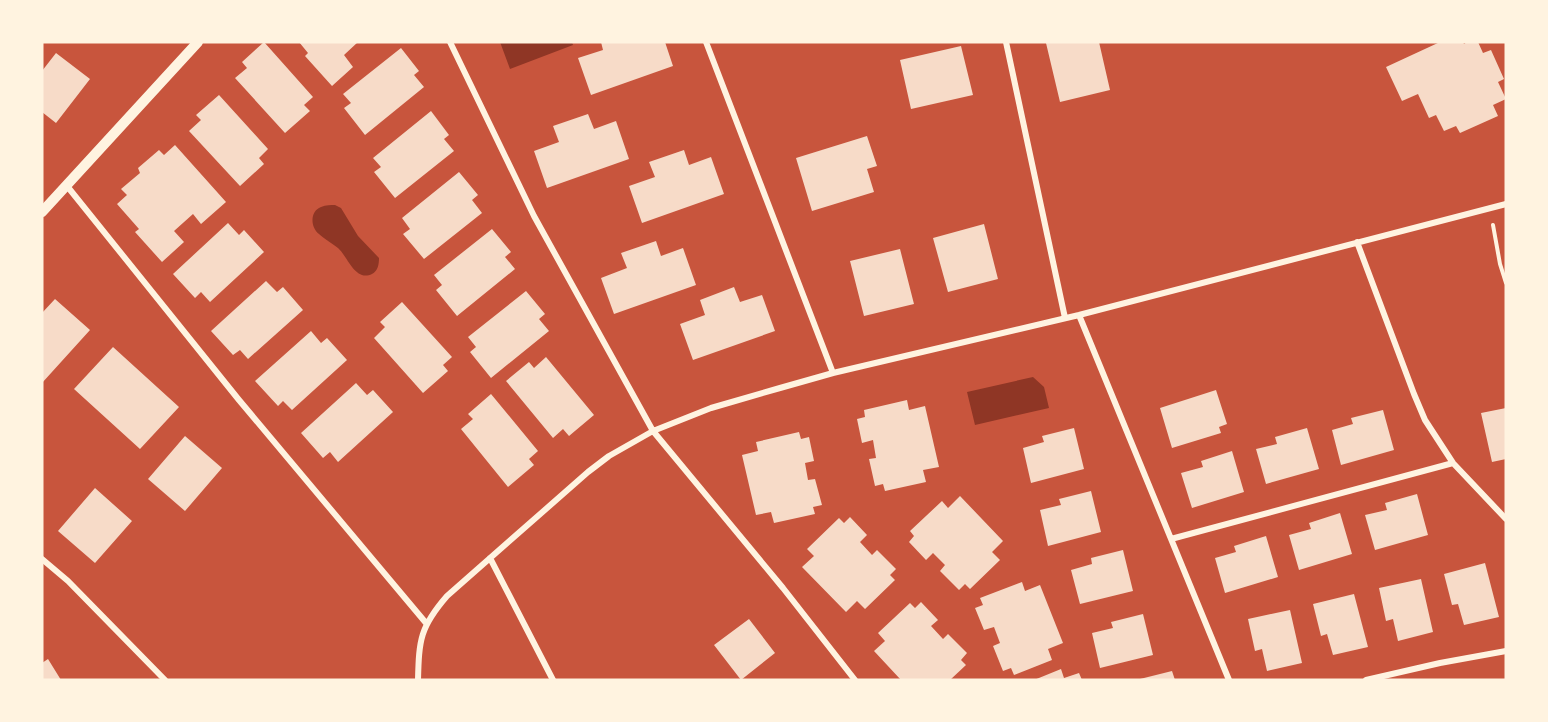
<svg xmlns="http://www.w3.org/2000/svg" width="1548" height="722" font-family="'Golos Text',sans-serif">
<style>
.water{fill:#8f3625}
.building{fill:#f7dbc8}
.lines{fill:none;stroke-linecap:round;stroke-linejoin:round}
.path{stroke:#fff3e0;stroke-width:4}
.minor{stroke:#fff3e0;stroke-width:6}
.tertiary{stroke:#fff3e0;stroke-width:10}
</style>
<rect width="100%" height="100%" fill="#c8553d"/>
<path class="water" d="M500,42H572L573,45L510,69Z
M335,205L341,208L358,236L379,258C379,264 378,271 372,274C355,282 348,257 338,248C332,243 324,239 319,234C310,227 310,211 321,207C326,205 331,205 335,205Z
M1033,377L1044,387L1049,408L975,425L967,392Z"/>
<path class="building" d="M264,42L313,97L304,105L310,111L285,133L235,78L247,68L242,62Z
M299,42H358L344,55L353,67L332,86L305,56L308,53Z
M601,42H665L673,66L591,95L578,58L603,50Z
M1050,42H1099L1110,90L1060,102L1046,43Z
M1440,42H1463L1464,44L1467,42H1478L1483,53L1491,50L1504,79L1498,82L1506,99L1493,105L1498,116L1460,133L1456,126L1444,131L1436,115L1429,118L1418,94L1402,101L1386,67Z
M961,46L973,95L911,109L900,60Z
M401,48L419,71L414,75L424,87L365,135L344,108L351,103L343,94Z
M56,53L90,79L56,123L42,112V71Z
M219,95L268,149L259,158L264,164L240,186L189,131L201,120L196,115Z
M431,111L449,135L444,139L454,151L395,198L374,172L381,167L373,158Z
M588,114L594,129L616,121L629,159L547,188L534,151L559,142L553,126Z
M867,136L877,166L867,169L874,192L812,211L796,158Z
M175,145L226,202L201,224L193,214L174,231L184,242L162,262L135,232L139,229L117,204L127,195L121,189L140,173L138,168L159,150L164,155Z
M684,150L689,165L711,157L724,194L642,223L629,186L655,177L649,162Z
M459,172L478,195L472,200L482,213L424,259L403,234L410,229L402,218Z
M228,223L239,235L244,230L264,252L210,302L201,292L195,298L173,274Z
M984,224L998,279L948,292L933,238Z
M492,229L511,252L505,257L515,269L457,316L436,290L442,285L434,275Z
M656,241L661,256L683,248L696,285L614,314L601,278L627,268L621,253Z
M900,249L914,304L864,316L850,261Z
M266,281L277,292L283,287L303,310L248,359L240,350L233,355L211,331Z
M734,287L740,302L762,295L775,331L693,360L680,324L705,315L700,300Z
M526,291L545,314L539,319L549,331L491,378L470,352L476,347L468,337Z
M55,299L90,330L42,383V313Z
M402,302L452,357L443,365L448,371L423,393L374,338L385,327L380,322Z
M311,331L321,343L327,338L347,360L292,410L283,401L278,406L255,381Z
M113,347L179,407L140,449L74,389Z
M546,357L594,415L569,436L563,429L553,438L506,381L529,362L534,368Z
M356,383L367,395L373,390L393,412L338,462L330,452L323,458L301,433Z
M1216,390L1227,424L1219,427L1221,433L1172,448L1160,408Z
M491,394L538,451L529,459L534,465L508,487L461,429L473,419L468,414Z
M907,400L909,410L925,406L939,467L923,470L926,482L885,491L883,484L875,486L869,459L876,458L873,440L862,443L857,419L865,417L864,410Z
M1506,408V459L1492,462L1481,413Z
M1383,410L1394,450L1341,465L1332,430L1353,424L1351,418Z
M1074,428L1084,469L1031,483L1023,448L1044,442L1042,436Z
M1307,428L1319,469L1266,484L1256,449L1277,444L1275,437Z
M799,432L801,439L809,437L814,461L805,463L808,480L815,479L822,505L813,507L815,514L774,523L771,512L756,515L742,455L758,451L756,442Z
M185,436L222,468L185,511L148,479Z
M1232,451L1244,492L1192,508L1181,473L1203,467L1201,461Z
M95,488L132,521L95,563L58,531Z
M1091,491L1101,532L1048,546L1040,510L1061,505L1059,499Z
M1417,494L1428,535L1375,550L1365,515L1387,510L1385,503Z
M960,496L1003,541L992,552L1000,560L970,589L965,584L959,590L940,571L945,565L933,553L926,560L909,542L914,536L910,531L942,501L948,508Z
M1340,513L1352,554L1299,570L1289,535L1311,529L1309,523Z
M850,517L867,535L860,542L872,555L877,550L896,569L890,575L895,580L865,609L857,601L846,612L802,567L814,556L807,549L839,518L844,523Z
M1266,536L1278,577L1225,593L1215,558L1236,552L1234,546Z
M1123,550L1133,591L1080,604L1071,570L1092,564L1091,558Z
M1485,563L1499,617L1464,625L1458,604L1452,605L1444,574Z
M1421,579L1433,632L1398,641L1393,619L1386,621L1379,588Z
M1022,582L1025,591L1040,585L1063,643L1048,649L1052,660L1014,675L1011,668L1003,671L993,646L1000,643L994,627L984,630L975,608L983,605L980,598Z
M1354,594L1368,647L1333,655L1327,634L1321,636L1313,604Z
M921,602L938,620L931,626L943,639L948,634L967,653L961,660L966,665L950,680H901L874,651L885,641L878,633L910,603L915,608Z
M1290,610L1302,663L1267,671L1262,649L1255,651L1248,619Z
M1143,614L1153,655L1100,668L1092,633L1113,628L1111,622Z
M749,619L775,653L741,680L714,645Z
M48,659L61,680H42V663Z
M1061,669L1064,678L1079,673L1082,680H1034Z
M1172,671L1175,680H1140V679Z"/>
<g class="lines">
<path class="path" d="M1493,225L1500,264L1506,283"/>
<path class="minor" d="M450,42L534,216L653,431L783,588L855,680
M706,42L833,373
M1006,42L1065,318
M67,186L239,400L426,623
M1357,242L1414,394L1425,420L1453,463L1506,519
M1079,315L1229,680
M1171,539L1453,463
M490,558L553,680
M42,559L68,581L165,680
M418,680C419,640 420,627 447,596L588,472L609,456L653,431L711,408L780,388L833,373L1079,315L1506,204
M1366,680L1440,663L1506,651"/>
<path class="tertiary" d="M42,212L198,42"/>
</g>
<rect width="1548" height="722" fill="none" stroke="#fff3e0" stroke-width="87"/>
</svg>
